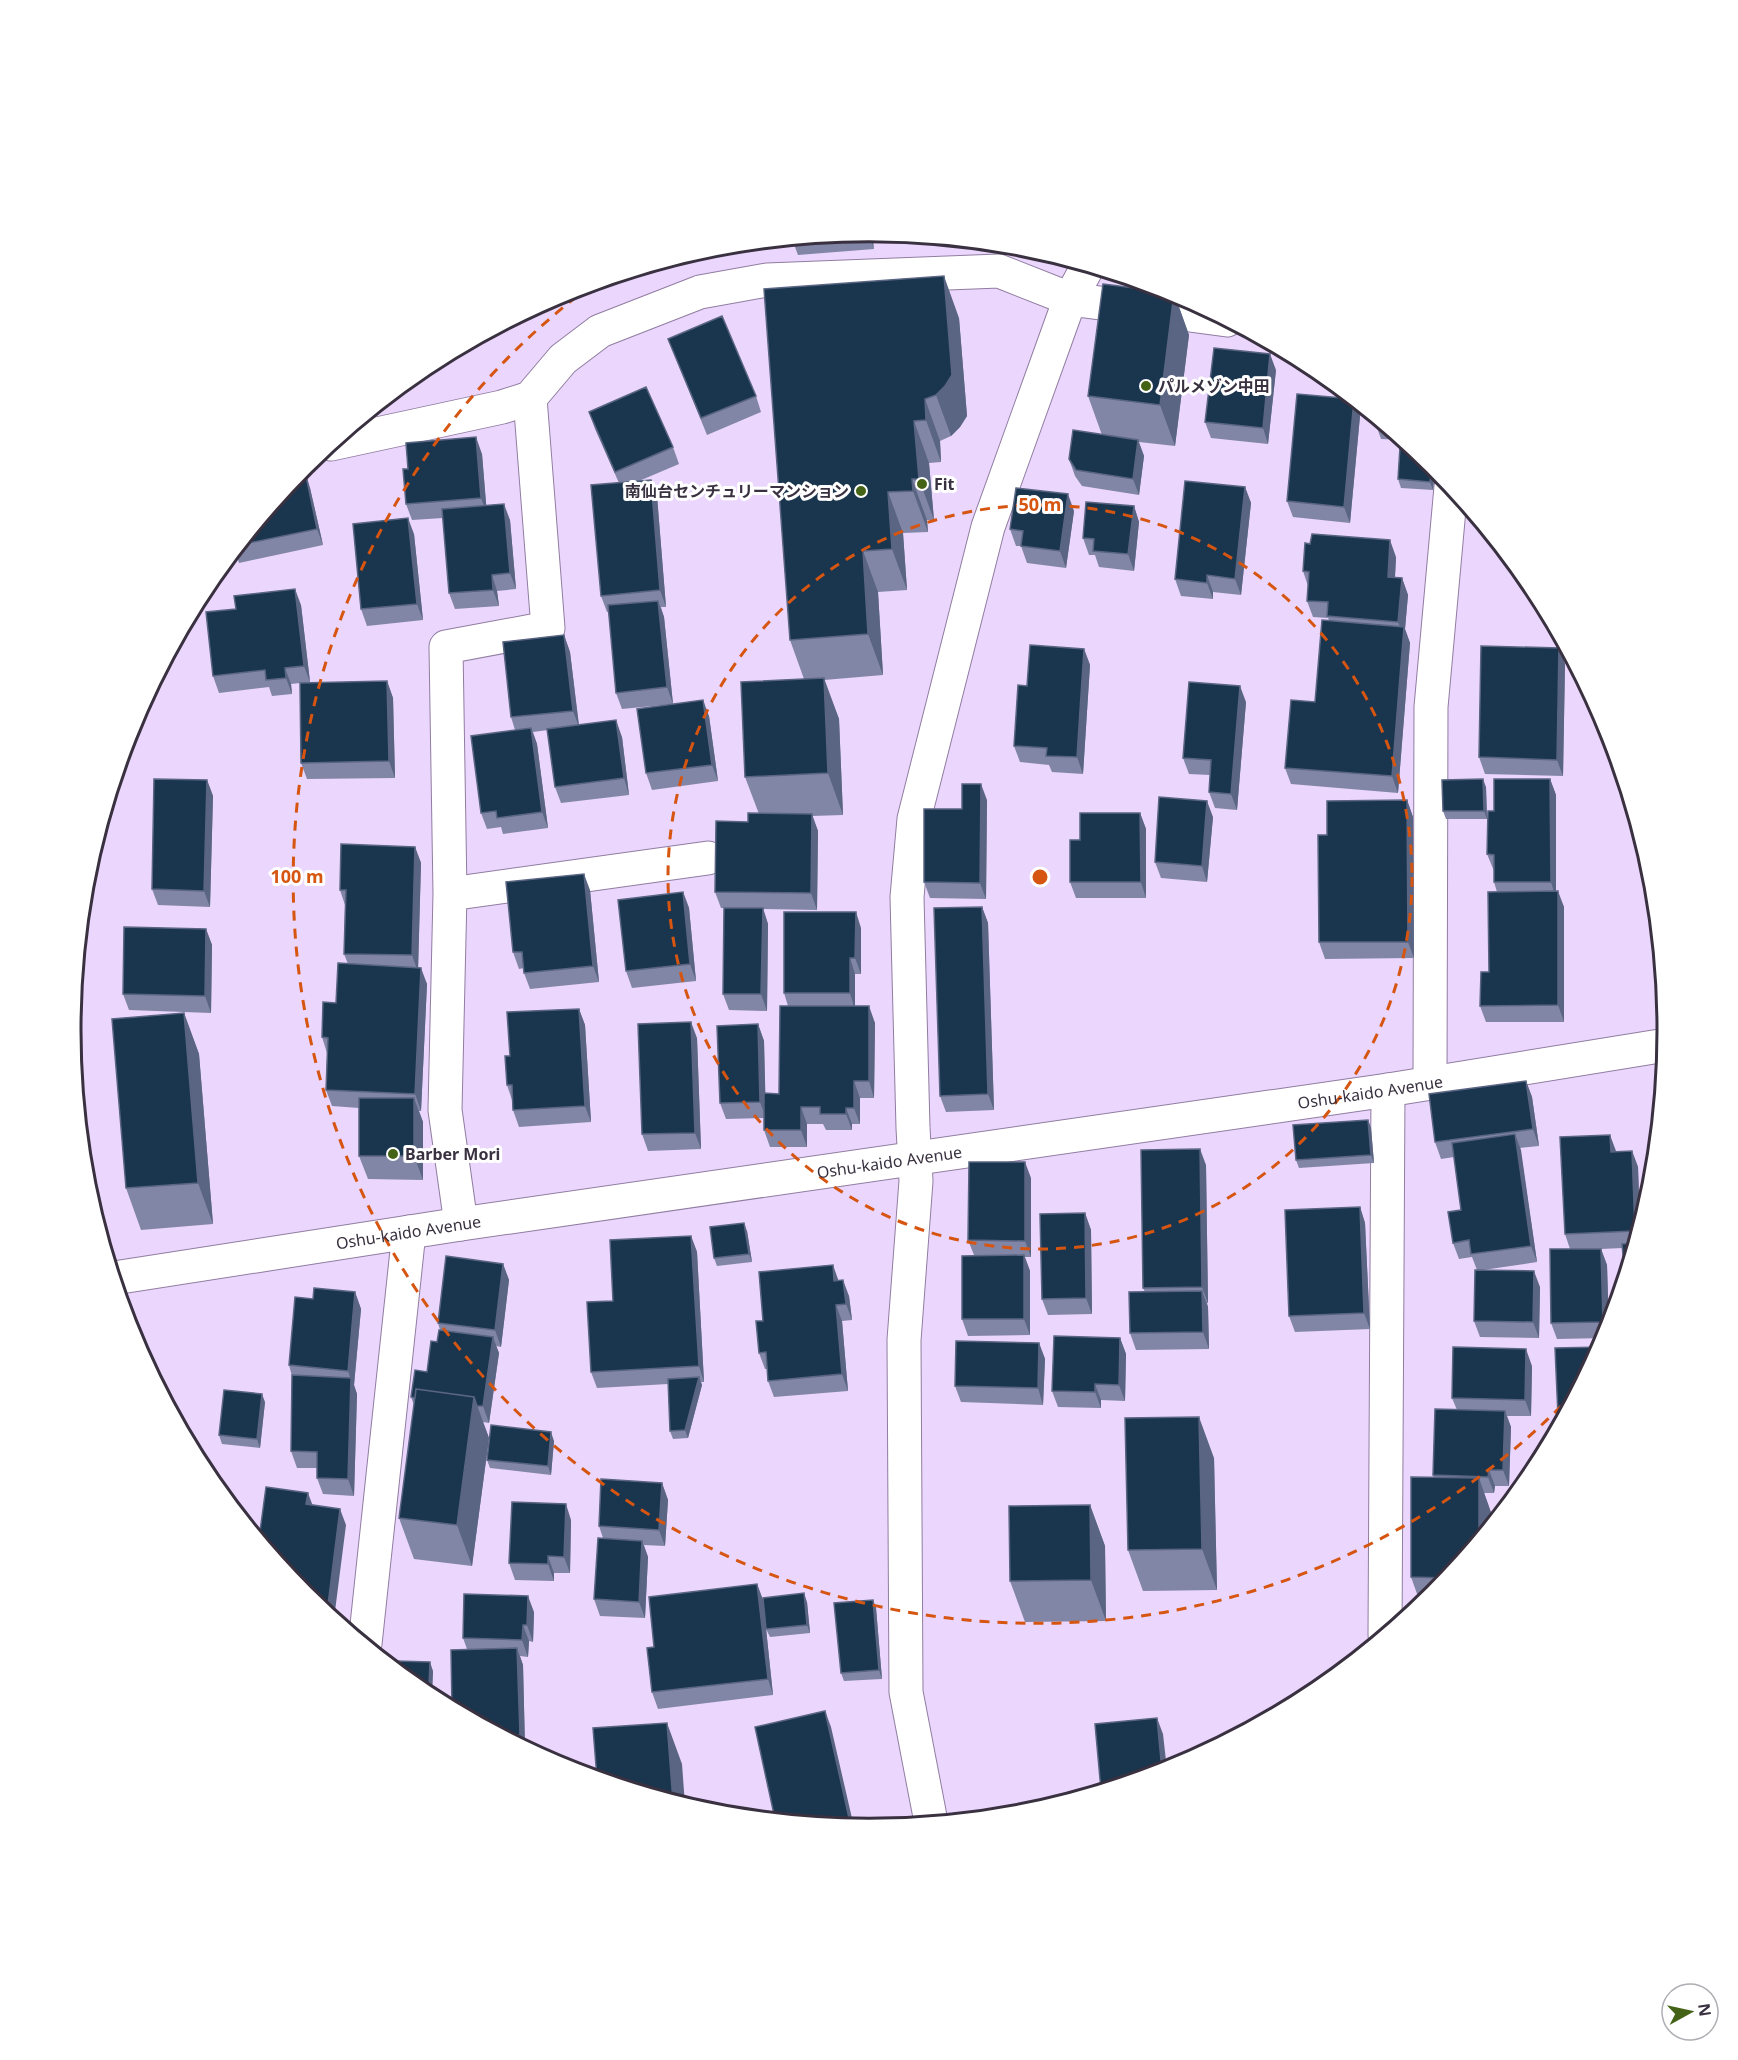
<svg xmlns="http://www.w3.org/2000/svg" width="1738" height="2060" font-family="'Noto Sans','Noto Sans JP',sans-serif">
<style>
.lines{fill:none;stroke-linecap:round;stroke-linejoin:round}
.minor-casing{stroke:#907da0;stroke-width:35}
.secondary-casing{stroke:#907da0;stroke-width:35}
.minor{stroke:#fff;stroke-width:33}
.secondary{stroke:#fff;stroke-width:33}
.wall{fill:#8286a6}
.shaded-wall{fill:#596582}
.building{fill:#1a354e;stroke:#596582;stroke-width:1.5}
.ring{fill:none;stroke:#d65511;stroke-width:3;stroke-dasharray:10 8}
.poi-dot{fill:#446316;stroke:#fff;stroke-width:2}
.labels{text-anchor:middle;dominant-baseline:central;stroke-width:6;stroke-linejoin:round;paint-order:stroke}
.poi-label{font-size:16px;font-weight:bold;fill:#393140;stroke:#fff;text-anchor:start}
.street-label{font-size:16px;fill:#393140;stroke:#fff}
.rim{fill:none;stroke:#393140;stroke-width:3}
.centre{fill:#d65511;stroke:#fff;stroke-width:3}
.ring-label{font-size:18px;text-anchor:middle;font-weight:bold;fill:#d65511;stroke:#fff;stroke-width:6;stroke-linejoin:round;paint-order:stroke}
</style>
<rect width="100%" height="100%" fill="#ebd6fd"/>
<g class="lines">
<defs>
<path id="minor" d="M331,444L502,407L530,398L563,359L600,331L700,292L767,280L999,271L1070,299L1227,320
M450,894L708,858
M1430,1083L1431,707L1451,487
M461,1224L445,1110L450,894L446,647L548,628L530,398
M1385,1635L1388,1090
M365,1644L409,1232
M931,1822L906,1692L904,1340L916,1181L913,1128L907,897L914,819L988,527L1070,299L1088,266"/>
<g id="secondary">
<path id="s1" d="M114,1278L461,1224L1388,1090L1666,1045"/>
</g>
</defs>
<use href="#minor" class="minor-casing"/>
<use href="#secondary" class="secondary-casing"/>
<use href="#minor" class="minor"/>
<use href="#secondary" class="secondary"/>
</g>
<path class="wall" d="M869,232L874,249L798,255L792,239Z
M1133,280L1175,292L1183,297L1175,296L1189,335L1175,446L1139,442L1144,456L1139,495L1082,486L1075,476L1069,459L1102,435L1088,396L1136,289Z
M538,306L540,315L506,326L505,323Z
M959,318L967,416L960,427L951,436L940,441L941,462L929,463L934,520H927L928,532L903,533L907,590L878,592L883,675L824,680L839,719L843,815L812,816L818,831L817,910L763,909L768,924L767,1011L729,1010L723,994L724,908H721L715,892L759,814L745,777L804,679L790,640Z
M668,339L756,396L761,412L707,435Z
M1276,370L1268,444L1211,438L1205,422Z
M1353,399L1355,401L1360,416L1350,523L1293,517L1287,501Z
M589,412L673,447L679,464L639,481L651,480L657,496L666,607H661L664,617L673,704L622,709L616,693L609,612H607L601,596L619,483L595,429Z
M1376,418L1403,440L1381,439L1375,422Z
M1408,448L1435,467L1433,490L1401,488L1398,479Z
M482,454L486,505L510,520L516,589L497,591L499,606L455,609L449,593L443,518L412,520L406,504Z
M298,473L310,488L323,545L239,563L235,550Z
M1245,487L1251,503L1241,595L1213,592V599L1181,596L1175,579Z
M1134,506L1139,522L1134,571L1099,567L1095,555H1089L1083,538Z
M1074,511L1066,568L1027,563L1021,546H1016L1010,529Z
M414,534L423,620L367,626L361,609Z
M1396,557L1395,578H1402L1408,595L1405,629L1410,643L1398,793L1291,784L1285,768L1315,702L1329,620L1328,618L1313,617L1307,601L1308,586L1303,571Z
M301,605L310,682L304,683L387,681L393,698L395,778L307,779L301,763L300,683L291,684L292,694L272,696L269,687L219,693L213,676Z
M564,635L570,652L579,725L622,737L629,795L561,803L555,787L548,730L533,732L537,744L548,828L503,834L501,827L487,829L481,813L515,730L511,717Z
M1559,648L1565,664L1563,776L1485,774L1479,757Z
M1084,649L1090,665L1083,774L1052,772L1049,765L1020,762L1014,746L1027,686Z
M1246,702L1237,810L1215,808L1209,792L1210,775L1189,774L1183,758Z
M709,716L718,781L652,790L646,773Z
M1550,779L1556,795V891L1564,907V1022H1486L1480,1006L1489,972L1497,892L1494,882V871L1487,854L1494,811Z
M207,780L213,796L210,907L158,905L152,889Z
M1486,787L1487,819H1446L1443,811Z
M987,800L986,899L930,898L924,882L962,809Z
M1407,800L1413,817L1414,958L1325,959L1319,942L1327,835Z
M1140,813L1146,829V898H1076L1070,882L1080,840Z
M1213,817L1207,882L1161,878L1155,862Z
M415,847L421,863L418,968L427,984L421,1111H419L423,1122V1180L368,1179L359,1156V1108L332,1106L326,1090L327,1053L322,1037L336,1003L348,964L344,954L345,905L340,890Z
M590,890L599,982L530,989L524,973V968L519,969L513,952Z
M683,892L689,908L696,981L632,988L626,971Z
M982,907L988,923L994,1110L946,1112L940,1096Z
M861,928V974H855V1006L875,1023L874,1098H860V1124H852V1130H826L823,1124H807V1147H770L764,1130V1118L726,1119L720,1103L758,1024L764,1041L765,1093L779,1094L788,1006L784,993Z
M206,929L212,945L211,1013L129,1010L123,994Z
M579,1009L585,1025L591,1122L519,1127L513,1110L512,1100L507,1085L510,1056Z
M184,1013L199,1054L213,1224L141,1230L126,1188Z
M697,1038L701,1149L648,1151L642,1134Z
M1526,1081L1532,1097L1539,1146L1520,1148L1537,1262L1483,1270L1540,1287L1539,1338L1480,1337L1474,1321L1477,1270L1472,1257L1459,1259L1453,1243L1461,1210L1454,1157L1441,1159L1435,1142Z
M1368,1120L1371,1128L1374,1163L1299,1168L1296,1160Z
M1632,1151L1638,1167L1640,1225L1625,1276L1623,1248L1601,1249L1607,1265L1609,1329L1607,1336L1605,1338L1557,1339L1551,1323L1570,1249L1565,1234Z
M1206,1165L1208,1303H1207L1208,1307L1209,1349L1136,1350L1130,1333L1145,1292L1143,1288Z
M1031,1178V1257H1025L1030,1271V1335L968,1336L962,1319L974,1255L968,1240Z
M1360,1207L1365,1223L1370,1329L1295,1332L1289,1316Z
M1085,1213L1091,1230L1092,1314L1048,1315L1042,1299Z
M747,1231L752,1262L717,1266L714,1258Z
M691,1236L697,1252L704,1382H701L702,1385L688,1438L673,1439L670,1431L668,1384L597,1388L591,1372L613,1301Z
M503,1264L509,1280L501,1347L496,1346L499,1353L489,1423L483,1422L489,1438L472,1566L414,1559L399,1518L414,1405L411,1397L427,1372L440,1330L438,1323Z
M838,1281L849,1296L852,1320L842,1321L848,1391L774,1397L768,1381L767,1369H765L759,1353L763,1321Z
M355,1292L361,1309L354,1385L357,1394L354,1496L323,1494L317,1478V1468H297L291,1451L292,1376L289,1365L313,1299Z
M1120,1338L1126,1354L1125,1401L1101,1400V1408L1058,1407L1052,1391Z
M1039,1343L1045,1359L1043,1405L961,1402L955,1386Z
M1601,1347L1560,1422L1558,1416Z
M1532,1366L1531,1416H1507L1511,1427L1509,1486H1495L1494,1493H1484L1494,1521L1433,1595L1421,1605L1411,1577L1434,1478L1433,1475L1457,1410L1452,1398Z
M265,1402L260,1448L222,1444L219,1435Z
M554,1441L551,1475L490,1468L487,1460Z
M1214,1458L1217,1590L1143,1591L1128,1550Z
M662,1483L668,1500L665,1546L644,1545L648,1557L645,1618L600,1616L594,1599L603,1538L599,1526Z
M1090,1505L1105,1546L1106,1621L1025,1622L1010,1581Z
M571,1520L570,1573H554V1581L515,1580L509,1563Z
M757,1584L763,1600L773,1695L658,1709L652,1692L654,1647Z
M873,1600L876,1608L882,1679L844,1681L841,1673Z
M807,1602L810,1633L770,1637L766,1629Z
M534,1612L533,1642L529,1641L528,1657L520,1656L523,1665L525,1747L452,1708L467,1649L463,1638Z
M396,1670L433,1671L432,1693H424Z"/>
<path class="shaded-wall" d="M868,232H872L874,249L868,233Z
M944,276L959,318L967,416L960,427L951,436L936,395Z
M1174,293L1189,335L1175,446L1160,405Z
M1270,354L1276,370L1268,444L1263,428Z
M925,399L940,441L941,462L926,420Z
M1354,400L1360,416L1350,523L1344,507Z
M914,421L929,463L934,520L919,479Z
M476,437L482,454L487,514L481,498Z
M1138,440L1144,456L1139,495L1133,479Z
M1432,464L1435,467L1433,490L1430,482Z
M305,471L310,488L323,545L317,529Z
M912,479L927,520L928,532L913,491Z
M651,480L657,496L666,607L660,590Z
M1245,487L1251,503L1241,595L1235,579Z
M888,492L903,533L907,590L892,549Z
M1068,494L1074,511L1066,568L1060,551Z
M504,504L510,520L516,589L510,573Z
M1134,506L1139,522L1134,571L1128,554Z
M408,518L414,534L423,620L417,604Z
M1390,540L1396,557L1394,593L1388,577Z
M863,551L878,592L883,675L868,634Z
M492,575L497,591L499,606L493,590Z
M1207,575L1213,592V599L1207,583Z
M1402,578L1408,595L1405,629L1410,643L1398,793L1392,776L1403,635L1398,622Z
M295,589L301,605L310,682L304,666Z
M658,601L664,617L673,704L667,687Z
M564,635L570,652L579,727L573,711Z
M1559,648L1565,664L1563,776L1557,760Z
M1084,649L1090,665L1083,774L1077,757Z
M285,668L291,684L292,694L286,678Z
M824,678L839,719L843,815L828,773Z
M387,681L393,698L395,778L389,761Z
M1240,686L1246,702L1237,810L1231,794Z
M703,700L709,716L718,781L712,765Z
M616,720L622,737L629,795L624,778Z
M531,728L537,744L548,828L542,812Z
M1483,779L1486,787L1487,819L1484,811Z
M1550,779L1556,795V899L1551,882Z
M207,780L213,796L210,907L204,891Z
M981,784L987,800L986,899L980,883Z
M1407,800L1413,817L1414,958L1408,942Z
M1207,801L1213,817L1207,882L1202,866Z
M1140,813L1146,829V898L1141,882Z
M812,814L818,831L817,910L811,893Z
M415,847L421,863L418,972L412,955Z
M584,874L590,890L599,982L593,966Z
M1558,891L1564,907V1022L1558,1005Z
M683,892L689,908L696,981L690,964Z
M982,907L988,923L994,1110L988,1094Z
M763,908L768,924L767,1011L761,994Z
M856,912L861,928V974L855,958Z
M206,929L212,945L211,1013L205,996Z
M850,958L855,974V1010L850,993Z
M421,968L427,984L421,1111L415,1094Z
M869,1006L875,1023L874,1098L869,1081Z
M579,1009L585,1025L591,1122L585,1106Z
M184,1013L199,1054L213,1224L198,1183Z
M691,1022L697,1038L701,1149L695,1133Z
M758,1024L764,1041L766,1118L760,1102Z
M854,1081L860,1098V1124L854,1108Z
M1526,1081L1532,1097L1539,1146L1533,1129Z
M414,1098L423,1122V1180L414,1156Z
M801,1107L807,1124V1147L801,1130Z
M846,1108L852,1124V1130L846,1114Z
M1368,1120L1371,1128L1374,1163L1371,1155Z
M1515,1134L1521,1150L1537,1262L1531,1246Z
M1610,1135L1616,1151L1617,1168L1611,1152Z
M1200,1149L1206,1165L1208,1303L1202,1287Z
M1632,1151L1638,1167L1640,1225L1637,1236L1635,1231Z
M1025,1162L1031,1178V1257L1025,1241Z
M1360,1207L1365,1223L1370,1329L1364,1313Z
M1085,1213L1091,1230L1092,1314L1086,1298Z
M744,1223L747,1231L752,1262L749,1254Z
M691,1236L697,1252L704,1382L699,1366Z
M1601,1249L1607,1265L1609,1329L1607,1333L1603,1322Z
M1024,1255L1030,1271V1335L1024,1319Z
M503,1264L509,1280L501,1347L495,1330Z
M833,1265L839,1282L834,1281Z
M1534,1271L1540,1287L1539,1338L1533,1322Z
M843,1280L849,1296L852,1320L846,1304Z
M1202,1291L1208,1307L1209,1349L1203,1332Z
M355,1292L361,1309L354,1385L357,1394L354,1496L348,1479L351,1380L348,1371Z
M836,1305L842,1321L848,1391L842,1374Z
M493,1337L499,1353L489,1423L483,1406Z
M1120,1338L1126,1354L1125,1401L1119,1385Z
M1039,1343L1045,1359L1043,1405L1038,1388Z
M1526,1349L1532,1366L1531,1416L1525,1400Z
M699,1377L702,1385L688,1438L685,1430Z
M1095,1384L1101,1400V1408L1095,1392Z
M262,1394L265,1402L260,1448L257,1439Z
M474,1397L489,1438L472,1566L457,1525Z
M1505,1411L1511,1427L1509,1486L1503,1470Z
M1199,1417L1214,1458L1217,1590L1202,1549Z
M551,1432L554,1441L551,1475L548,1466Z
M1489,1470L1495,1486L1494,1493L1488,1477Z
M1479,1478L1494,1521L1479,1540Z
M662,1483L668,1500L665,1546L659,1530Z
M308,1493L314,1509L306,1504Z
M566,1504L571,1520L570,1573L564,1557Z
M1090,1505L1105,1546L1106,1621L1091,1580Z
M340,1509L346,1525L334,1619L327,1613Z
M642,1541L648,1557L645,1618L639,1602Z
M548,1556L554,1573V1581L548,1564Z
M757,1584L763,1600L773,1695L768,1679Z
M804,1593L807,1602L810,1633L807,1625Z
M528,1596L534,1612L533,1642L527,1625Z
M873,1600L876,1608L882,1679L879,1670Z
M523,1625L529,1641L528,1657L522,1640Z
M517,1648L523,1665L525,1747H524L520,1735Z
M430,1662L433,1671L432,1693L429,1685Z
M825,1711L831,1727L854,1827H851Z
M1157,1718L1163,1734L1167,1770L1162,1771Z
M667,1723L682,1764L685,1805L673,1801Z"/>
<path class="building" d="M868,232V233L815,237Z
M944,276L952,375L945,386L936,395L925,399L926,420L914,421L919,479H912L913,491L888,492L892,549L863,551L868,634L790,640L764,289Z
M1103,284L1174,293L1160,405L1088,396Z
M722,316L756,396L701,418L668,339Z
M1214,348L1270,354L1263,428L1205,422Z
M646,387L673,447L615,472L589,412Z
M1297,394L1353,399L1354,400L1344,507L1287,501Z
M1376,418L1382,423L1375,422Z
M1073,430L1138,440L1133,479L1076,470L1069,459Z
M476,437L481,498L406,504L403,469H408L406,443Z
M1408,445L1432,464L1430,482L1398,479L1400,447L1408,448Z
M305,471L317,529L239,545L298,473Z
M651,480L660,590L601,596L591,485Z
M1185,481L1245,487L1235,579L1207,575V583L1175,579Z
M1016,488L1068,494L1060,551L1021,546L1023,531L1010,529Z
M1086,502L1134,506L1128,554L1093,551L1094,539L1083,538Z
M504,504L510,573L492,575L493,590L449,593L442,509Z
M408,518L417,604L361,609L353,524Z
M1312,534L1390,540L1388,577L1402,578L1398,622L1327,616L1328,602L1307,601L1309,572L1303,571L1305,543L1310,544Z
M295,589L304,666L285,668L286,678L266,680L265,670L213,676L206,612L236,609L234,596Z
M658,601L667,687L616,693L608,605Z
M1322,620L1404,627L1392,776L1285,768L1291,700L1315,702Z
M564,635L573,711L511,717L503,642Z
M1030,645L1084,649L1077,757L1046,756L1047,748L1014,746L1018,685L1027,686Z
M1481,646L1559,648L1557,760L1479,757Z
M824,678L828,773L745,777L741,682Z
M387,681L389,761L301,763L300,683Z
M1189,682L1240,686L1231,794L1209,792L1211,760L1183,758Z
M703,700L712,765L646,773L637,709Z
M616,720L624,778L555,787L547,729Z
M531,728L542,812L497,818L496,811L481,813L471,736Z
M154,779L207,780L204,891L152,889Z
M1483,779L1484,811H1443L1442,780Z
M1494,779H1550L1551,882H1494V855L1487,854L1488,811H1494Z
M962,784H981L980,883L924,882V809H962Z
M1159,797L1207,801L1202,866L1155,862Z
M1407,800L1408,942H1319L1318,835H1327V801Z
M748,813L812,814L811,893L715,892L716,821L748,822Z
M1080,813H1140L1141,882H1070V840H1080Z
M341,844L415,847L412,955L344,954L346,890H340Z
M584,874L593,966L524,973L522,952H513L506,882Z
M1558,891V1005L1480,1006L1481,972H1489L1488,892Z
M683,892L690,964L626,971L618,900Z
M982,907L988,1094L940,1096L934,908Z
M724,908H763L761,994H723Z
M784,912H856L855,958H850V993H784Z
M124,927L206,929L205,996L123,994Z
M338,963L421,968L415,1094L326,1090L328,1038L322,1037L323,1002L336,1003Z
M780,1006H869V1081H854V1108H846V1114H820V1107H801V1130H764V1093L779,1094Z
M579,1009L585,1106L513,1110L512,1085H507L505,1056H510L507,1012Z
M184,1013L198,1183L126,1188L112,1019Z
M691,1022L695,1133L642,1134L638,1024Z
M758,1024L760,1102L720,1103L717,1026Z
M1526,1081L1533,1129L1435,1142L1429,1094Z
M359,1098H414V1156H359Z
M1368,1120L1371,1155L1296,1160L1293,1125Z
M1515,1134L1531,1246L1471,1254L1469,1240L1453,1243L1448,1212L1461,1210L1452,1143Z
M1610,1135L1611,1152L1632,1151L1635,1231L1565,1234L1560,1137Z
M1200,1149L1202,1287L1143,1288L1141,1150Z
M969,1162H1025V1241L968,1240Z
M1360,1207L1364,1313L1289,1316L1285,1210Z
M1085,1213L1086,1298L1042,1299L1040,1214Z
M744,1223L749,1254L714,1258L710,1227Z
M691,1236L699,1366L591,1372L587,1302L613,1301L610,1240Z
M1635,1243L1625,1276L1622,1244Z
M1550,1249H1601L1603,1322L1551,1323Z
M1024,1255V1319H962V1256Z
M446,1256L503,1264L495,1330L438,1323Z
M833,1265L834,1281L843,1280L846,1304L836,1305L842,1374L768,1381L766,1352L759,1353L756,1321H763L759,1272Z
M1475,1270L1534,1271L1533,1322L1474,1321Z
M314,1288L355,1292L348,1371L289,1365L295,1297L313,1299Z
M1202,1291L1203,1332L1130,1333L1129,1292Z
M439,1330L493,1337L483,1406H477L474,1397L416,1389L415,1398L411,1397L415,1370L427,1372L431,1341L437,1342Z
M1054,1336L1120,1338L1119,1385L1095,1384V1392L1052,1391Z
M956,1341L1039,1343L1038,1388L955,1386Z
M1453,1347L1526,1349L1525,1400L1452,1398Z
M1601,1347L1564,1416H1558L1555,1348Z
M292,1375L351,1378L348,1479L317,1478V1452L291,1451Z
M699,1377L685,1430L670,1431L668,1379Z
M416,1389L474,1397L457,1525L399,1518Z
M224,1390L262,1394L257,1439L219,1435Z
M1435,1409L1505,1411L1503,1470H1489L1488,1477L1433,1475Z
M1199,1417L1202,1549L1128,1550L1125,1418Z
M491,1425L551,1432L548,1466L487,1460Z
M1411,1477L1479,1478V1540L1447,1578L1411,1577Z
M601,1479L662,1483L659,1530L599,1526Z
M266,1487L308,1493L306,1504L340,1509L327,1613L304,1594L259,1539Z
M512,1502L566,1504L564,1557L548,1556V1564L509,1563Z
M1090,1505L1091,1580L1010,1581L1009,1506Z
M598,1538L642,1541L639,1602L594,1599Z
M757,1584L768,1679L652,1692L647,1648L654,1647L649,1597Z
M804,1593L807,1625L766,1629L763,1598Z
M464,1594L528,1596L527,1625H523L522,1640L463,1638Z
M873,1600L879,1670L841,1673L834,1603Z
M517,1648L520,1735H502L497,1732L494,1724L483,1725L452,1708L451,1650Z
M396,1661L430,1662L429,1685L414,1684L396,1670Z
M825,1711L851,1827L775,1819L755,1727Z
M1157,1718L1162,1771L1101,1790L1095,1724Z
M667,1723L673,1801L597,1778L593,1728Z
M494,1724L495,1731L483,1725Z"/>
<g class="ring">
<circle cx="1040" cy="877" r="372"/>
<path d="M1574 1393A743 743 0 1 1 593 284"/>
</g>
<g class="poi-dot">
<circle cx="1146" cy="386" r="6"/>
<circle cx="922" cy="484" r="6"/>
<circle cx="861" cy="491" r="6"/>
<circle cx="393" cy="1154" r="6"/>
</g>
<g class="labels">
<g class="poi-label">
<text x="1158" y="386">パルメゾン中田</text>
<text x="934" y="484">Fit</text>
<text x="849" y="491" text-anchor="end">南仙台センチュリーマンション</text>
<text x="405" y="1154">Barber Mori</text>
</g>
<g class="street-label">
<text stroke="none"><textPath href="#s1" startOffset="1270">Oshu-kaido Avenue</textPath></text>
<text stroke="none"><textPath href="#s1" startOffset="784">Oshu-kaido Avenue</textPath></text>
<text stroke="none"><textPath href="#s1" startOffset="298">Oshu-kaido Avenue</textPath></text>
</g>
</g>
<path d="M0 0H1738V2060H0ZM81 1030a788 788 0 1 1 1576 0a788 788 0 1 1-1576 0Z" fill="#fff" fill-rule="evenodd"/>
<path class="rim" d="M81 1030a788 788 0 1 1 1576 0a788 788 0 1 1-1576 0Z"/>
<circle cx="1040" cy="877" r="9" class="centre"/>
<g class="ring-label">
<text x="1040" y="511">50 m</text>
<text x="297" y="883">100 m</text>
</g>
<g transform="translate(1690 2012) rotate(82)"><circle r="28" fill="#ffffff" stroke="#b0adb3" stroke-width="1.5"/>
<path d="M0-4.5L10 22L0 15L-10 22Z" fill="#446316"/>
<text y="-9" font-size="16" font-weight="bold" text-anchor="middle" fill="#393140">N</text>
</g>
</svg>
